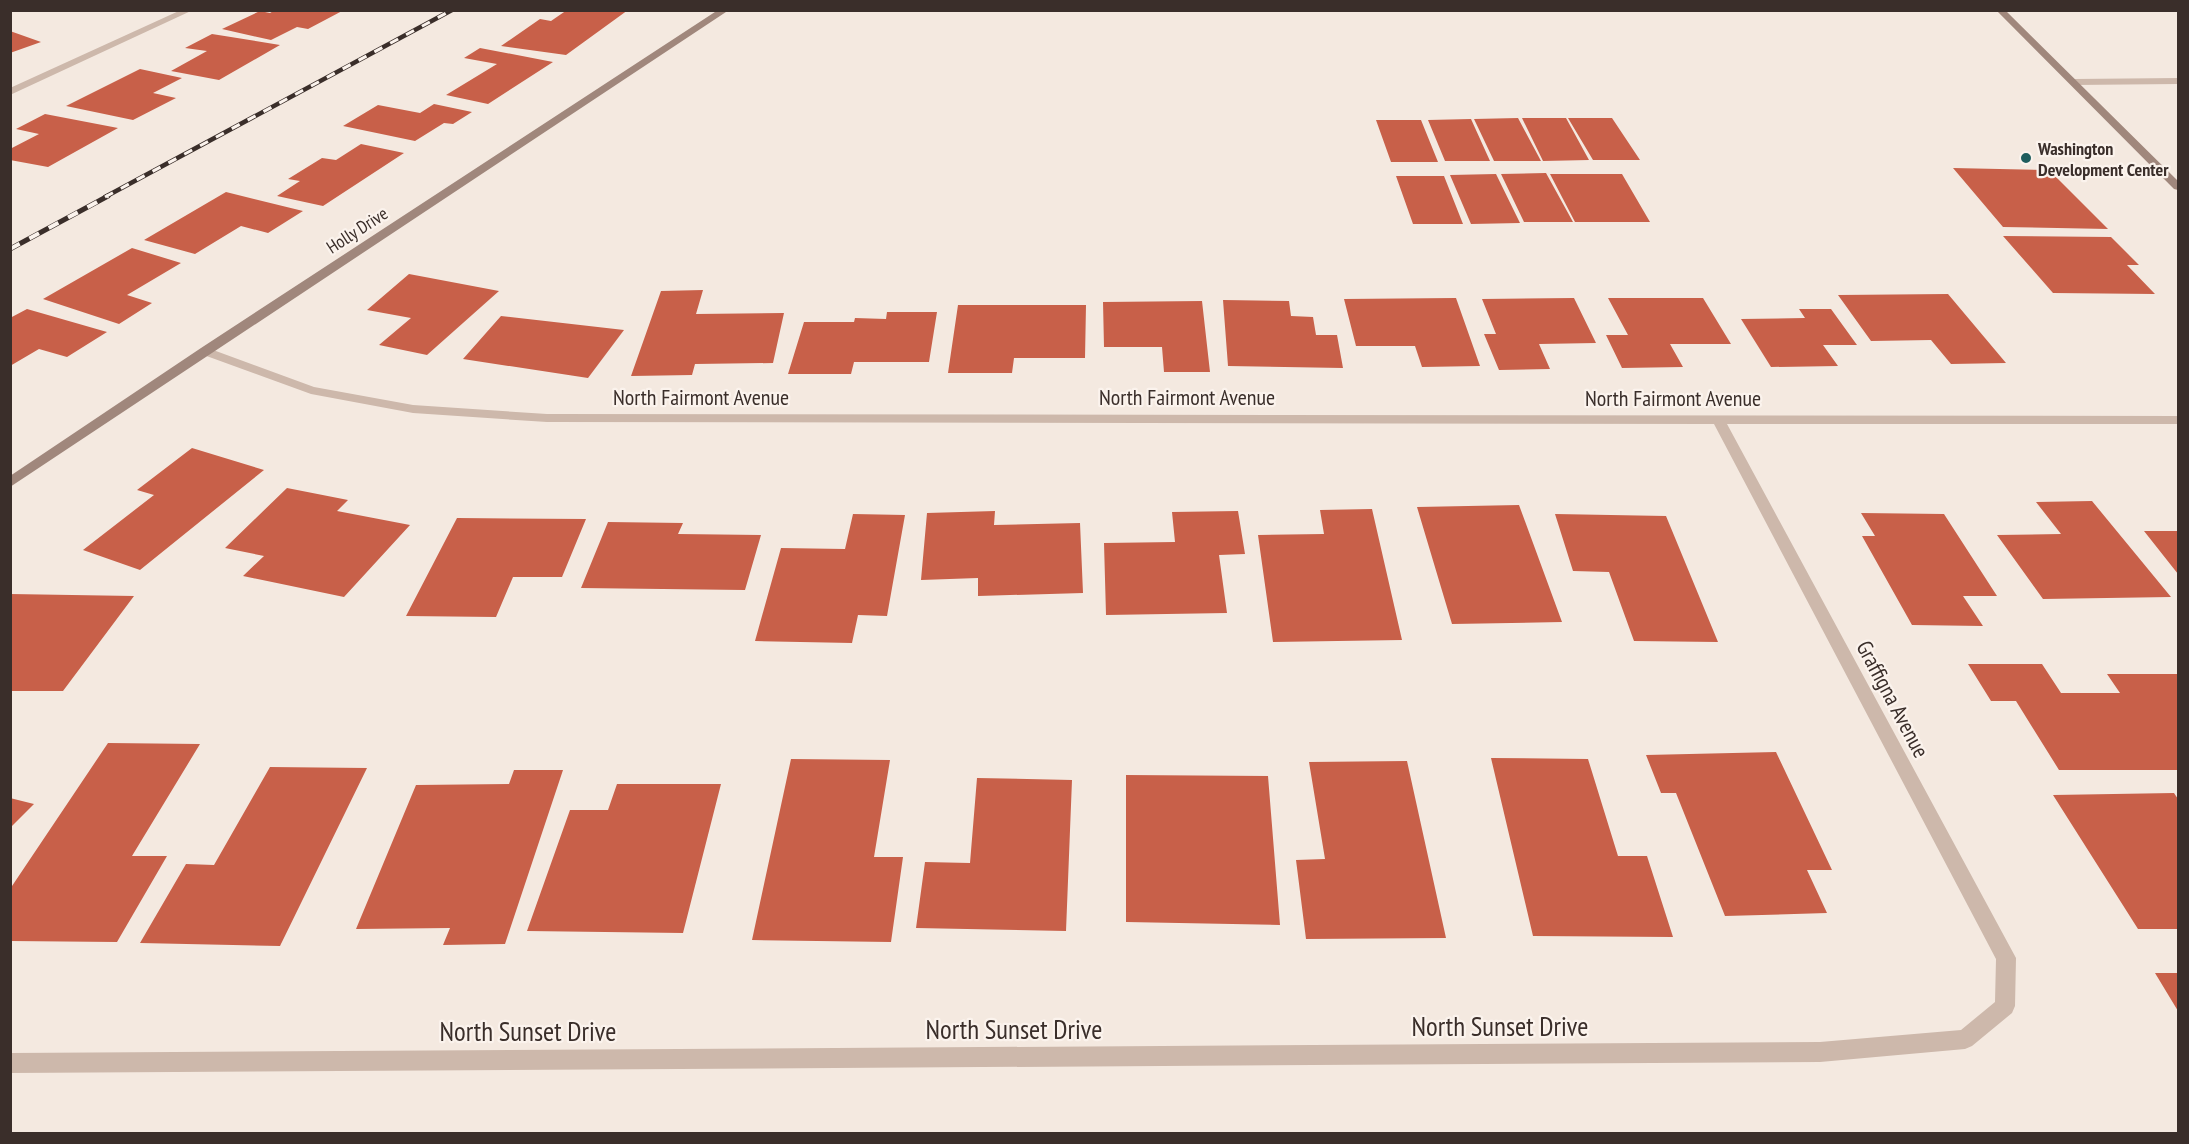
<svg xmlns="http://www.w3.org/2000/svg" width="2189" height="1144" font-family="'PT Sans Narrow',sans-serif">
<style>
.building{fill:#c86049}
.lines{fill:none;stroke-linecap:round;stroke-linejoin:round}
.street{fill:#cdb8ab;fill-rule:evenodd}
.secondary{fill:#a0877c;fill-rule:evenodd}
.rail-far1-casing{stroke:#3a2e2a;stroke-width:4.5}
.rail-casing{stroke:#3a2e2a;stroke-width:5}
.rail-far1{stroke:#fbf3ed;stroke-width:3;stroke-dasharray:9;stroke-linecap:butt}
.rail{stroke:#fbf3ed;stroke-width:4;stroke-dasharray:11;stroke-linecap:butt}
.poi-dot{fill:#1e5d5d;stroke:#fbf3ed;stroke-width:2}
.labels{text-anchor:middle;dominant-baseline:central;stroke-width:4.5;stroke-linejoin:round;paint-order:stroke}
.far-poi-label{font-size:18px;font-weight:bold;fill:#3a2e2a;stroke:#fbf3ed;text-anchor:start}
.far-street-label{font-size:18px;fill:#3a2e2a;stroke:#fbf3ed}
.street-label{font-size:22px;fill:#3a2e2a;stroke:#fbf3ed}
.near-street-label{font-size:27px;fill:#3a2e2a;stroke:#fbf3ed}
</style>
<rect width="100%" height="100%" fill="#f4e9e0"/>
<path class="building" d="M275,10H344L308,29L297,27L271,40L222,29L260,11L270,13Z
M567,10H628L566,55L501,46L540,19L551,21Z
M10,31L41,42L10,53Z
M212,34L280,45L219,80L171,71L207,51L185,48Z
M480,48L553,62L488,104L446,95L497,64L464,58Z
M140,69L182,78L153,93L176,98L133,120L66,106Z
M434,104L472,112L453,124L444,123L415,141L343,126L378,105L420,113Z
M45,114L118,128L48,167L10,160V149L39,134L16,129Z
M1518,118L1541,161H1494L1474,119Z
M1522,118H1566L1589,160L1543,161Z
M1568,118H1612L1640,160H1593Z
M1471,119L1490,161H1445L1428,120Z
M1376,120H1421L1438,162H1391Z
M361,144L404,153L323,206L277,196L300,181L288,179L322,158L336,160Z
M1953,168L2049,170L2108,229L2003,227Z
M1546,173L1573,222H1524L1501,174Z
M1496,174L1520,223L1471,224L1450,175Z
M1550,174H1622L1650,222H1575Z
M1396,176H1444L1463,224H1413Z
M226,192L303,211L268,233L241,226L195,254L144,240Z
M2003,236L2111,237L2139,265H2127L2155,294L2053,293Z
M132,248L181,263L127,295L152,303L119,324L43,299Z
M409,274L499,291L427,355L379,345L411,318L367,310Z
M703,290L696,314L784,313L773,363L695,364L692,375L631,376L661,291Z
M1948,294L2006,363L1951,364L1931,340L1871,341L1838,295Z
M1456,298L1480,366L1422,367L1415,346H1356L1344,299Z
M1574,298L1596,343L1539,344L1550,369L1499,370L1484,334H1496L1482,299Z
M1608,298H1703L1731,344H1670L1683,367L1622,368L1606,335H1628Z
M1223,300L1289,301L1291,316L1313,317L1316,335H1337L1343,368L1228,366Z
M1202,301L1210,372H1164L1162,347H1104L1103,302Z
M958,305H1086L1085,358H1014L1012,373H948Z
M27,309L107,332L67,357L39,349L10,366V318Z
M1799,309H1831L1857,345H1823L1838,366L1771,367L1741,319L1805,318Z
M887,312H937L929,362H854L851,374H788L804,322H854L855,318L886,319Z
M501,316L624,330L588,378L463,359Z
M192,448L264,470L140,570L83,550L154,495L137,490Z
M287,488L348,500L337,511L410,525L344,597L243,576L264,556L225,548Z
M2092,501L2171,597L2043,599L1997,535L2061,534L2036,502Z
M1519,505L1562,622L1452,624L1417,507Z
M1372,509L1402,640L1273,642L1258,535L1324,534L1320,510Z
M995,511L994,525L1080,523L1083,593L978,596V578L921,580L927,513Z
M1238,511L1245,554L1219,555L1227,613L1106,615L1104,543L1175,542L1172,512Z
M1861,513L1944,514L1997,596H1963L1983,626L1912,625L1862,536H1875Z
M853,514L905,515L887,616L858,615L852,643L755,641L781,548L845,549Z
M1555,514L1666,516L1718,642L1634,641L1609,572L1573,571Z
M457,518L586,519L562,577H513L496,617L406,616Z
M608,522L683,523L678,534L761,535L745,590L581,588Z
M2144,531H2178V574Z
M10,594L134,596L63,691H10Z
M1968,664H2042L2061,693H2120L2107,674H2178V770H2059L2016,701H1991Z
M108,743L200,744L132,856H167L117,942L10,941V889Z
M1776,752L1832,870H1807L1827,913L1725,916L1676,793H1661L1646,755Z
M1491,758L1588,759L1618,856H1647L1673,937L1533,936Z
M791,759L890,760L874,857H903L891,942L752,940Z
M1407,761L1446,938L1306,939L1296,860L1325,859L1309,762Z
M270,767L367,768L280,946L140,943L186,864L214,865Z
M514,770H563L505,944L443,945L450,928L356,929L416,785L509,784Z
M1126,775L1268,776L1280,925L1126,922Z
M977,778L1072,780L1066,931L916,928L925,862L970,863Z
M617,784H721L683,933L527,931L570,810H608Z
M2174,793L2178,799V929H2138L2053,795Z
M10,798L34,804L10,828Z
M2155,973H2178V1011Z"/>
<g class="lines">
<path class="street" d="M181,10H193L10,95V88Z
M2178,78V84L2074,85L2069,82L2074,79Z
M205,347L314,387L413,405L547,414L2178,416V424H1727L2016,958L2015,1006L2012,1013L1972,1046L1965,1049L1820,1062L10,1073V1053L1820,1042L1961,1030L1995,1002L1996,959L1714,424L547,422L413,413L311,394L201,354L199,351Z"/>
<path class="secondary" d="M718,10H729L10,487V476L201,348Z
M1996,10H2005L2178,181V190L2174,189Z"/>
<defs>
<path id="rail-far1" d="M105,197L452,10"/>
<path id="rail" d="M10,249L108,196"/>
</defs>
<use href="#rail-far1" class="rail-far1-casing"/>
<use href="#rail" class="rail-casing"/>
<use href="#rail-far1" class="rail-far1"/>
<use href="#rail" class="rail"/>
</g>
<circle class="poi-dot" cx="2026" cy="158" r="6"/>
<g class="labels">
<g class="far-poi-label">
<text x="2038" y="148">Washington<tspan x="2038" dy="21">Development Center</tspan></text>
</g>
<g class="far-street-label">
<text transform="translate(357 230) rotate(-33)">Holly Drive</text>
</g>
<g class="street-label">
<text x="701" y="397">North Fairmont Avenue</text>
<text x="1187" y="397">North Fairmont Avenue</text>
<text x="1673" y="398">North Fairmont Avenue</text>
<text transform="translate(1893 699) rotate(62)">Graffigna Avenue</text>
</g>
<g class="near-street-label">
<text x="1500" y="1026">North Sunset Drive</text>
<text x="1014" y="1029">North Sunset Drive</text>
<text x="528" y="1031">North Sunset Drive</text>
</g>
</g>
<rect width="2189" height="1144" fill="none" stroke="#3a2e2a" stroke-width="24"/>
</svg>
